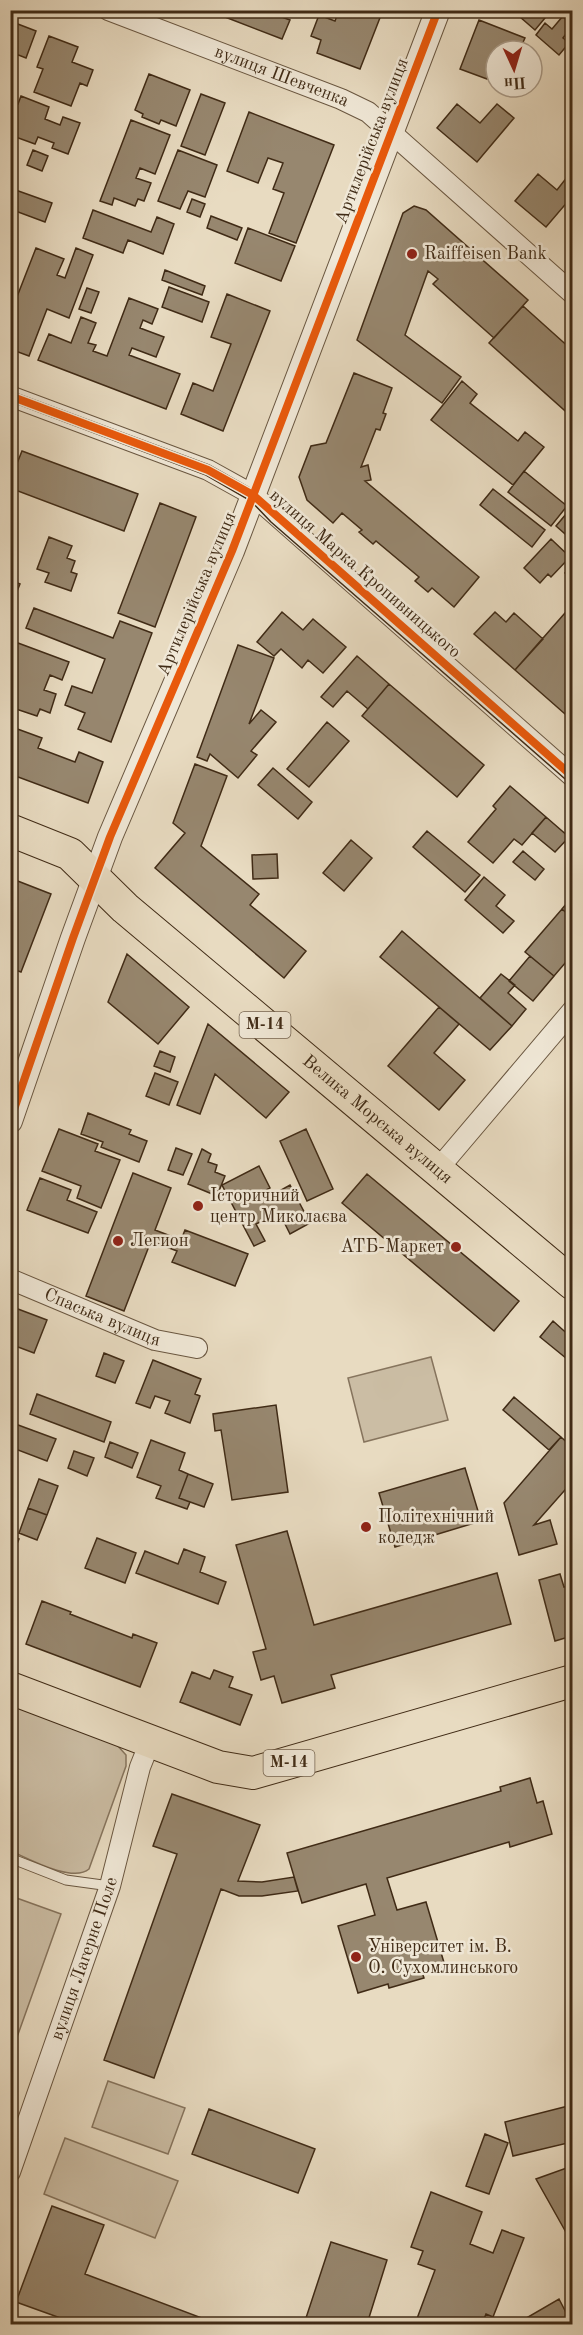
<svg xmlns="http://www.w3.org/2000/svg" width="583" height="2335" font-family="'Old Standard TT',serif">
<style>
.green{fill:#cbbda4;stroke:#86745d;stroke-width:1.5}
.building{fill:#97876f;stroke:#402b16;stroke-width:1.5}
.lines{fill:none;stroke-linecap:round;stroke-linejoin:round}
.service-casing{stroke:#6a5741;stroke-width:11}
.minor-casing{stroke:#6a5741;stroke-width:22}
.tertiary-casing{stroke:#6a5741;stroke-width:26}
.trunk-casing{stroke:#402b16;stroke-width:34}
.service{stroke:#f0e8d7;stroke-width:9}
.minor{stroke:#f0e8d7;stroke-width:20}
.tertiary{stroke:#f0e8d7;stroke-width:24}
.trunk{stroke:#e8dbc1;stroke-width:32}
.tram{stroke:#402b16;stroke-width:1.5}
.cycleway-casing{stroke:#f0e8d7;stroke-width:11}
.cycleway{stroke:#e8590c;stroke-width:8}
.poi-dot{fill:#8f2418;stroke:#f0e8d7;stroke-width:2}
.labels{text-anchor:middle;dominant-baseline:central;stroke-width:5;stroke-linejoin:round;paint-order:stroke}
.shield{fill:#f0e8d7;stroke:#756450;stroke-width:1.5}
.shield-label{font-size:16px;font-weight:bold;fill:#402b16}
.street-label{font-size:18px;fill:#402b16;stroke:#f0e8d7}
.poi-label{font-size:18px;fill:#402b16;stroke:#f0e8d7;text-anchor:start}
</style>
<rect width="100%" height="100%" fill="#e8dbc1"/>
<filter id="stains"><feTurbulence type="fractalNoise" baseFrequency=".00333" numOctaves="4"/><feColorMatrix values="0 0 0 0 .2 0 0 0 0 .09 0 0 0 0 .02 0 0 0 .5 -.17"/></filter>
<radialGradient id="worn" r=".72"><stop offset=".6" stop-color="#630" stop-opacity="0"/><stop offset="1" stop-color="#630" stop-opacity=".3"/></radialGradient>
<path class="green" d="M431,1357L448,1420L364,1442L348,1378Z
M11,1704L116,1744L126,1755V1766L89,1869C73,1883 29,1859 11,1851Z
M11,1896L61,1914L11,2054L10,1896Z
M108,2081L185,2108L168,2154L92,2127Z
M65,2138L178,2181L155,2238L44,2194Z"/>
<path class="building" d="M227,10H281L279,16L290,20L282,39L225,17Z
M339,10H383L360,69L317,53L321,40L311,36L319,15L335,21Z
M512,10H548L550,12L535,30Z
M563,16L572,26L563,38L569,43L559,55L536,35L545,23L552,29Z
M479,20L525,38L519,51H496V70L491,68L487,79L460,69Z
M10,21L36,31L26,58L16,54L13,63L10,62Z
M49,36L78,47L72,62L93,70L87,86L80,83L71,106L34,92L43,69L37,67Z
M10,70L16,72L10,87Z
M149,74L190,90L176,126L161,120L159,124L142,117L143,114L135,110Z
M201,94L225,103L205,155L181,146Z
M21,96L49,107L45,119L60,125L63,117L80,123L68,154L52,148L54,143L38,137L35,144L10,135V103L11,101L18,104Z
M457,104L480,123L497,104L514,118L477,162L437,128Z
M249,112L334,145L296,243L269,233L284,193L273,189L283,163L268,158L258,183L227,171Z
M131,120L170,135L155,174L140,168L136,178L151,183L144,201L138,199L135,206L114,198L112,205L100,201Z
M33,150L48,156L42,171L27,165Z
M178,150L217,165L205,197L188,191L180,209L158,201Z
M571,172L572,203L569,200L546,227L515,201L538,174L557,190Z
M10,188L52,203L45,222L10,209Z
M192,199L205,204L200,217L187,212Z
M414,206L426,210L528,300L494,338L433,284L438,279L428,271L405,335L461,377L442,403L357,340L403,213Z
M93,210L151,232L157,217L174,224L163,254L128,240L123,253L83,238Z
M211,216L242,228L237,240L207,228Z
M248,228L295,246L281,281L235,263Z
M36,248L64,259L57,275L65,278L76,248L93,255L69,318L47,309L29,356L10,349V306L13,307Z
M165,270L205,286L202,295L162,280Z
M169,287L209,302L202,322L162,307Z
M87,288L99,292L91,313L79,309Z
M227,294L270,311L223,431L181,414L193,383L213,391L231,344L211,337Z
M129,298L158,309L152,324L143,320L140,328L164,337L156,357L132,348L129,355L180,374L166,409L38,360L49,334L71,343L81,317L96,323L88,343L96,345L93,351L107,356Z
M523,306L572,350V417L489,343Z
M354,373L392,388L383,413L386,414L380,430L376,429L361,467L368,465L371,480L365,481L479,577L454,607L432,588L428,592L415,581L419,577L376,541L373,544L359,532L362,530L342,513L333,523L307,500L299,477L311,446L326,443Z
M462,381L477,394L470,403L518,441L525,432L544,447L513,485L431,420Z
M22,451L138,494L124,531L10,488V481Z
M524,471L567,506L551,526L508,492Z
M493,489L545,530L532,547L480,505Z
M160,503L196,517L155,627L118,613Z
M572,507V540L556,526Z
M49,537L72,546L67,558L75,561L71,572L77,574L71,591L45,582L49,573L37,569Z
M551,539L570,557L551,577L548,574L540,583L524,568Z
M572,564V580L565,573Z
M10,580L20,584L15,596L10,594Z
M572,605V705L565,714L515,670Z
M34,608L113,638L120,621L152,633L111,742L78,729L85,713L65,705L72,686L92,693L105,659L26,628Z
M282,612L303,630L313,619L346,647L323,673L308,660L302,668L281,649L274,656L257,642Z
M495,612L506,622L514,613L543,639L515,670L474,634Z
M18,643L69,662L62,680L50,675L44,690L56,694L50,713L40,709L37,716L10,707V663Z
M238,645L274,658L249,724L261,710L276,722L251,751L257,755L238,778L210,754L207,761L197,757Z
M357,656L389,684L368,709L347,691L333,707L321,697Z
M389,684L484,765L457,797L362,716Z
M327,722L349,741L309,787L287,769Z
M12,727L42,738L38,748L75,762L79,752L103,762L88,803L10,774Z
M195,764L227,776L201,846L259,894L250,905L306,951L284,978L155,868L185,833L173,823Z
M273,768L312,802L298,819L258,785Z
M510,786L546,817L522,845L514,839L493,863L468,842L496,809L493,806Z
M546,817L569,837L555,852L532,833Z
M427,831L480,875L465,892L413,847Z
M351,840L372,858L344,891L323,873Z
M523,851L544,869L535,880L513,862Z
M277,854L278,878L253,879L252,855Z
M484,877L505,895L496,906L514,921L503,933L465,900Z
M10,878L51,894L21,972L10,968Z
M572,897V918L562,909Z
M562,909L572,918V955L554,976L525,952Z
M402,931L512,1026L490,1050L380,957Z
M127,954L189,1007L158,1044L108,1002Z
M530,956L554,976L533,1001L509,981Z
M501,974L515,985L508,993L526,1009L512,1026L480,998Z
M439,1007L459,1024L434,1053L465,1080L439,1110L388,1066Z
M208,1024L289,1092L266,1118L215,1074L200,1114L177,1105Z
M160,1051L175,1057L170,1072L154,1066Z
M155,1073L178,1082L169,1105L146,1096Z
M88,1113L131,1130L129,1134L147,1141L139,1162L101,1147L103,1142L81,1134Z
M59,1129L98,1144L95,1151L120,1160L101,1208L77,1198L81,1186L42,1171Z
M306,1129L333,1189L307,1201L280,1141Z
M176,1148L192,1154L183,1175L168,1170Z
M202,1149L211,1154L208,1162L217,1165L215,1172L225,1176L217,1196L188,1184Z
M259,1166L270,1188L264,1191L267,1198L290,1185L310,1223L290,1234L279,1212L256,1224L265,1241L254,1246L222,1185Z
M133,1173L171,1188L155,1230L181,1240L185,1230L248,1254L235,1286L172,1262L177,1251L151,1241L124,1311L86,1296Z
M367,1174L519,1301L494,1331L342,1203Z
M40,1178L71,1190L67,1200L97,1212L88,1233L27,1210Z
M10,1306L47,1320L34,1353L10,1344Z
M553,1321L572,1338V1363L540,1337Z
M104,1353L124,1361L115,1383L96,1376Z
M153,1360L201,1379L195,1394L200,1396L190,1423L165,1413L170,1401L155,1396L150,1408L136,1403Z
M37,1394L111,1422L104,1442L30,1414Z
M514,1397L561,1437L549,1450L503,1410Z
M276,1405L288,1492L232,1500L221,1430L215,1431L213,1414Z
M10,1422L56,1439L47,1461L13,1448L10,1450Z
M561,1437L572,1447V1482L534,1525L550,1520L557,1544L519,1555L504,1503Z
M151,1440L185,1453L179,1470L188,1474L179,1498L190,1502L187,1509L156,1498L161,1486L137,1477Z
M110,1442L138,1453L132,1468L105,1457Z
M74,1451L94,1458L87,1476L68,1468Z
M465,1468L481,1521L395,1547L379,1493Z
M188,1474L213,1484L204,1507L179,1498Z
M39,1479L58,1486L47,1515L28,1508Z
M28,1508L47,1515L37,1540L19,1533Z
M287,1531L314,1625L497,1573L511,1624L331,1675L335,1688L282,1703L274,1676L261,1680L253,1652L266,1649L236,1545Z
M10,1536L19,1539L10,1561Z
M97,1538L136,1553L125,1583L85,1568Z
M184,1549L205,1557L200,1572L226,1582L218,1604L136,1573L145,1551L178,1564Z
M560,1574L564,1587L572,1585V1636L555,1641L539,1580Z
M42,1601L71,1612L70,1614L132,1638L133,1634L157,1643L140,1687L26,1644Z
M214,1670L233,1677L229,1687L252,1695L240,1725L180,1702L192,1672L210,1679Z
M530,1778L537,1803L543,1801L552,1834L510,1847L509,1842L387,1878L397,1910L426,1902L445,1966L422,1972L424,1978L389,1988L388,1984L358,1993L338,1926L375,1915L366,1884L302,1903L287,1853L501,1791L500,1787Z
M172,1794L260,1825L238,1881L262,1882L294,1877L298,1891L262,1896H239L221,1889L154,2078L104,2060L177,1854L153,1846Z
M572,1861V1884L566,1863Z
M572,2105V2142L513,2156L505,2122Z
M209,2109L315,2149L298,2193L192,2154Z
M485,2134L508,2143L489,2194L466,2186Z
M572,2166V2243L536,2179Z
M431,2192L482,2212L470,2244L493,2253L502,2230L524,2238L493,2317L486,2314L482,2324L465,2323L464,2324H415L435,2270L418,2264L423,2251L411,2247Z
M52,2206L104,2225L85,2274L215,2323L214,2324H77L16,2302Z
M331,2242L387,2260L367,2324H304Z
M559,2299L572,2324H516Z"/>
<g class="lines">
<defs>
<path id="service" d="M10,1858L66,1880L110,1886"/>
<g id="minor">
<path id="s1" d="M108,10L341,99L368,112L572,293"/>
<path d="M10,396L208,470L253,495L572,776"/>
<path d="M438,1169L572,1011"/>
<path id="s2" d="M10,1279L155,1340L197,1348"/>
<path id="s3" d="M10,2172L110,1886L140,1767L150,1742"/>
</g>
<path id="tertiary" d="M10,1121L73,938L110,837L232,551L438,10"/>
<g id="trunk">
<path id="s4" d="M10,830L70,854L125,908L572,1283"/>
<path d="M10,1688L218,1767L253,1773L572,1681"/>
</g>
</defs>
<use href="#service" class="service-casing"/>
<use href="#minor" class="minor-casing"/>
<use href="#tertiary" class="tertiary-casing"/>
<use href="#trunk" class="trunk-casing"/>
<use href="#service" class="service"/>
<use href="#minor" class="minor"/>
<use href="#tertiary" class="tertiary"/>
<use href="#trunk" class="trunk"/>
<path class="tram" d="M10,391L209,465L255,491L277,513L572,771
M10,401L206,475L251,501L271,522L572,785"/>
<defs>
<path id="cycleway" d="M10,396L208,470L253,495L572,776
M10,1121L73,938L110,837L232,551L438,10"/>
</defs>
<use href="#cycleway" class="cycleway-casing"/>
<use href="#cycleway" class="cycleway"/>
</g>
<g class="poi-dot">
<circle cx="412" cy="254" r="6"/>
<circle cx="198" cy="1206" r="6"/>
<circle cx="118" cy="1241" r="6"/>
<circle cx="456" cy="1247" r="6"/>
<circle cx="366" cy="1527" r="6"/>
<circle cx="356" cy="1957" r="6"/>
</g>
<g class="labels">
<g class="shield">
<rect x="239.5" y="1012" width="51" height="26" rx="4.5"/>
<rect x="263.5" y="1750" width="51" height="26" rx="4.5"/>
</g>
<g class="shield-label">
<text x="265" y="1025">М-14</text>
<text x="289" y="1763">М-14</text>
</g>
<g class="street-label">
<text stroke="none"><textPath href="#s1" startOffset="186">вулиця Шевченка</textPath></text>
<text transform="translate(372 141) rotate(-69)">Артилерійська вулиця</text>
<text transform="translate(365 574) rotate(41)">вулиця Марка Кропивницького</text>
<text transform="translate(197 594) rotate(-67)">Артилерійська вулиця</text>
<text stroke="none"><textPath href="#s4" startOffset="471">Велика Морська вулиця</textPath></text>
<text stroke="none"><textPath href="#s2" startOffset="100">Спаська вулиця</textPath></text>
<text stroke="none"><textPath href="#s3" startOffset="226">вулиця Лагерне Поле</textPath></text>
</g>
<g class="poi-label">
<text x="424" y="254">Raiffeisen Bank</text>
<text x="210" y="1196">Історичний<tspan x="210" dy="21">центр Миколаєва</tspan></text>
<text x="130" y="1241">Легион</text>
<text x="444" y="1247" text-anchor="end">АТБ-Маркет</text>
<text x="378" y="1517">Політехнічний<tspan x="378" dy="21">коледж</tspan></text>
<text x="368" y="1947">Університет ім. В.<tspan x="368" dy="21">О. Сухомлинського</tspan></text>
</g>
</g>
<rect width="583" height="2335" fill="none" stroke="#e8dbc1" stroke-width="36"/>
<rect x="12" y="12" width="559" height="2311" fill="none" stroke="#402b16" stroke-width="3"/>
<rect x="18" y="18" width="547" height="2299" fill="none" stroke="#402b16" stroke-width="1.5"/>
<g transform="translate(514 69) rotate(176)"><circle r="28" fill="#f0e8d7" stroke="#aa9c8a" stroke-width="1.5"/>
<path d="M0-4.5L10 22L0 15L-10 22Z" fill="#8f2418"/>
<text y="-9" font-size="16" font-weight="bold" text-anchor="middle" fill="#402b16">Пн</text>
</g>
<rect width="100%" height="100%" filter="url(#stains)"/>
<rect width="100%" height="100%" fill="url(#worn)"/>
</svg>
